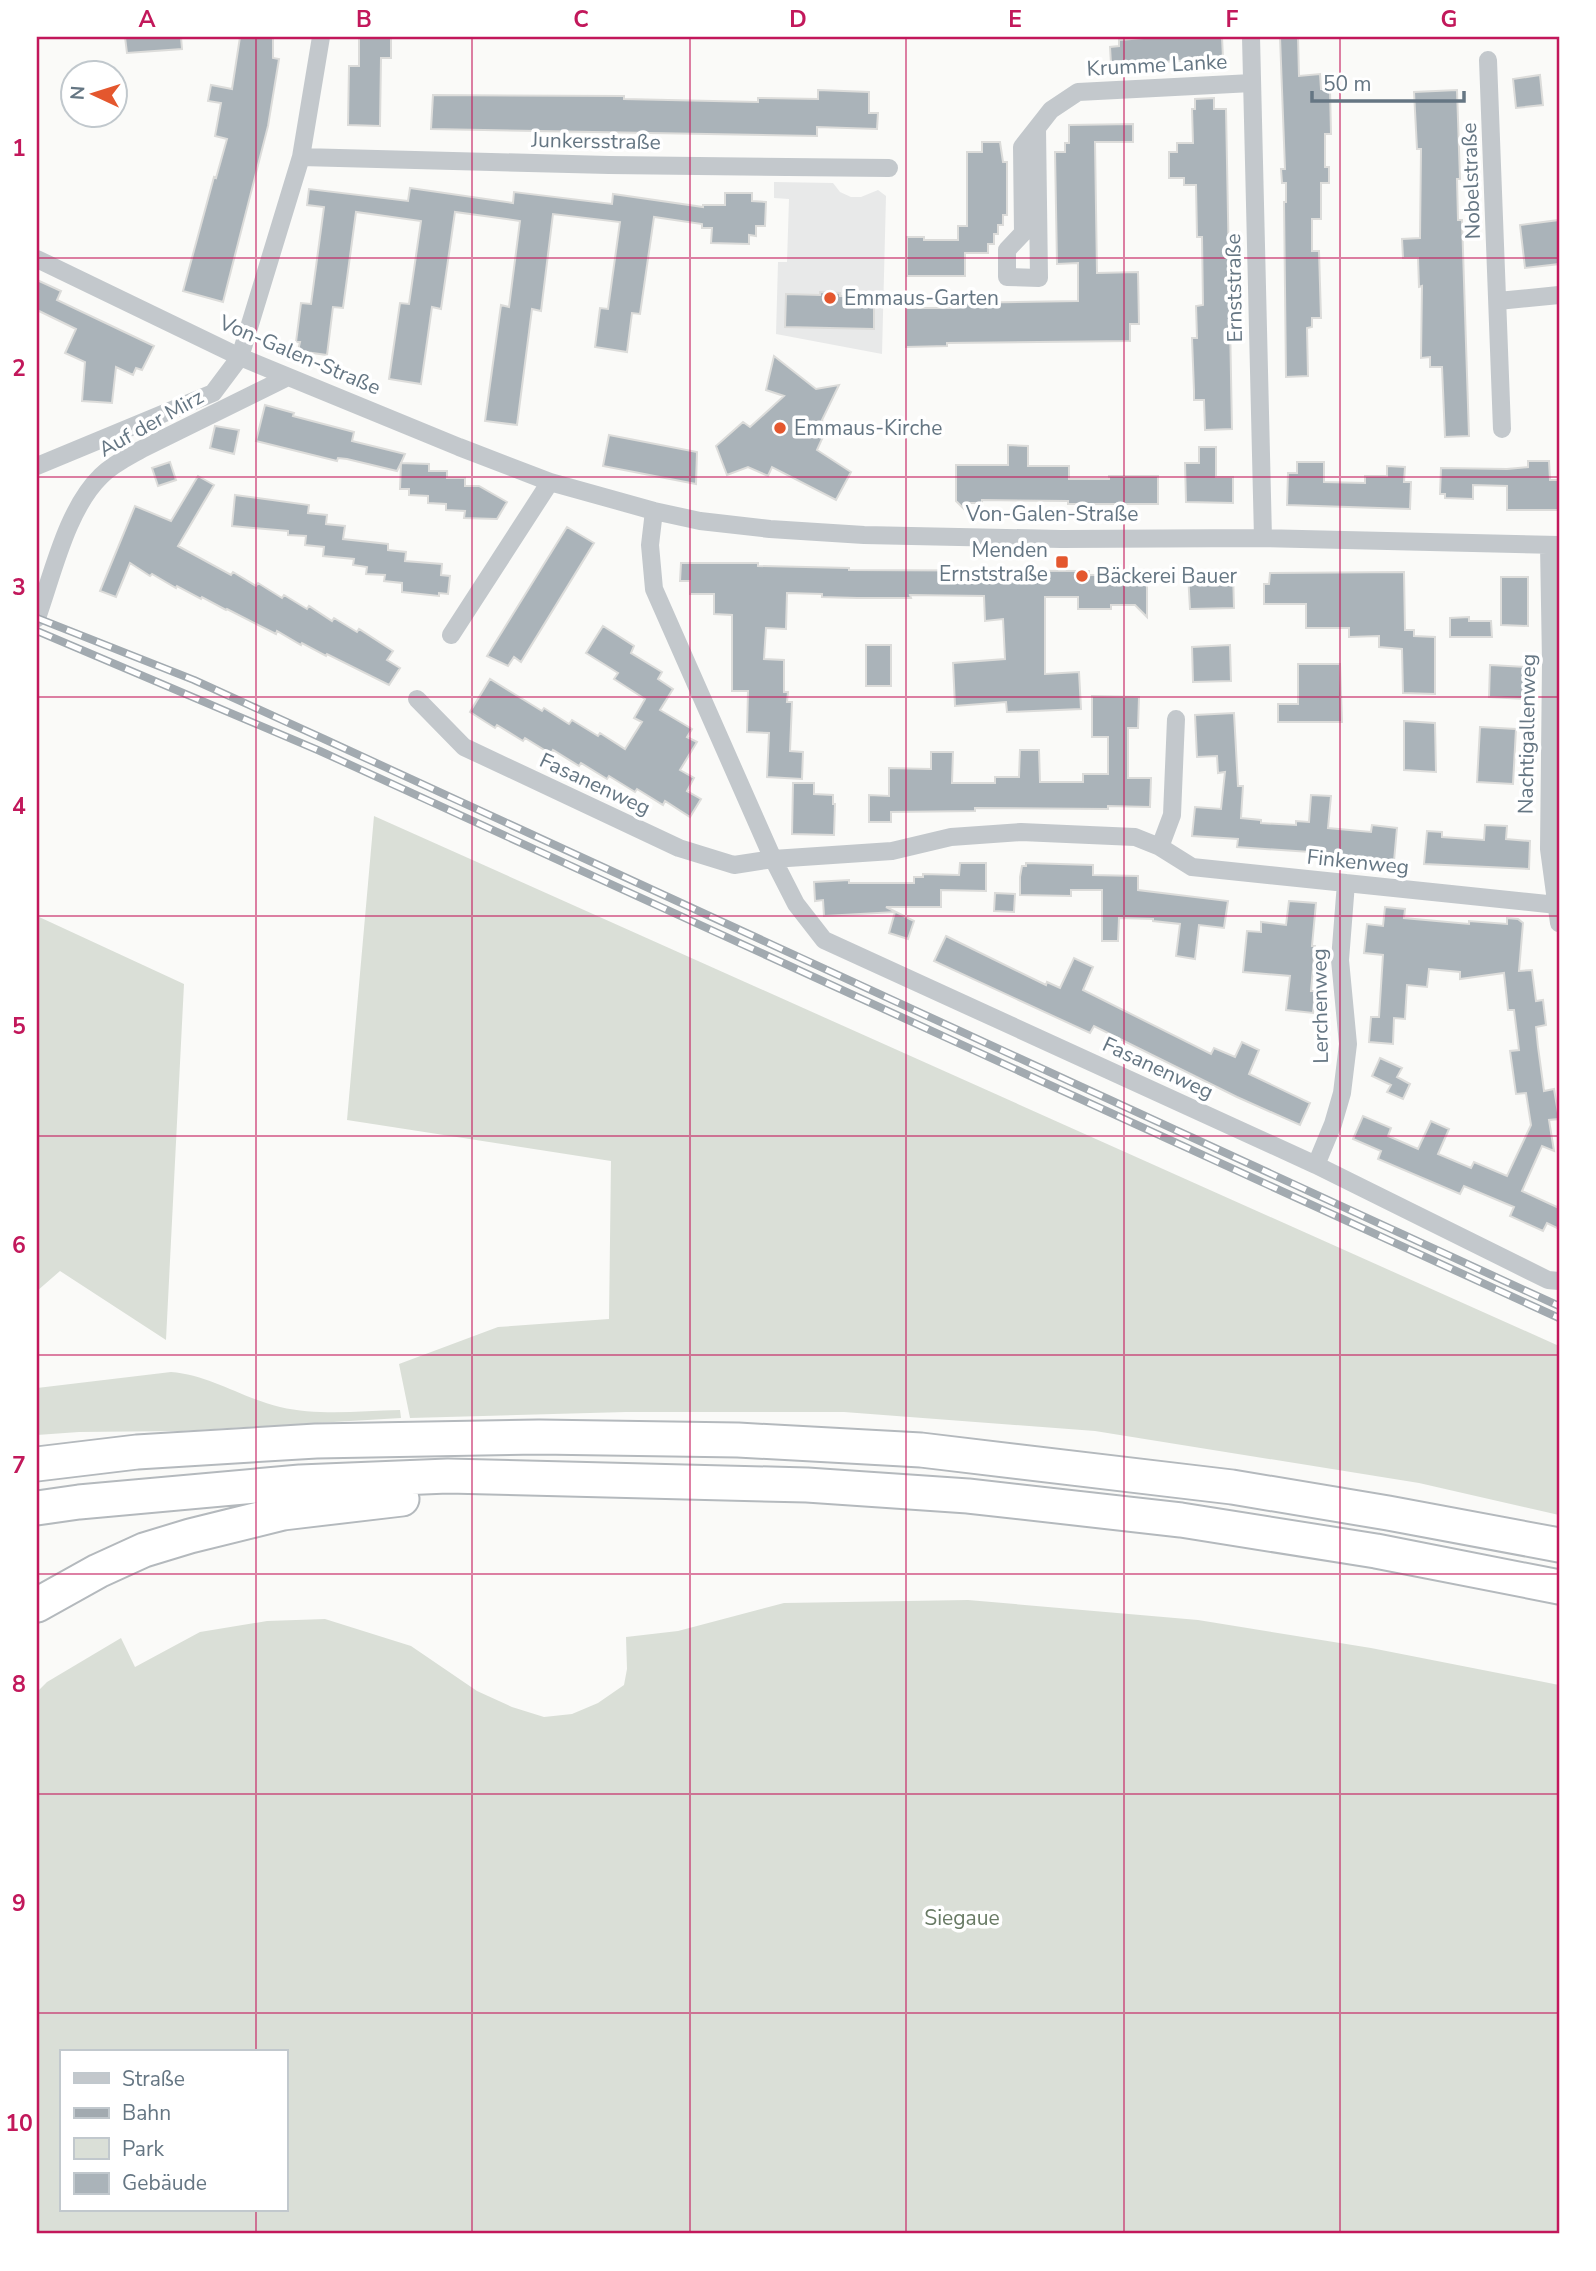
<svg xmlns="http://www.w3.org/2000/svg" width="1596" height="2271" font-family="'Nunito Sans',sans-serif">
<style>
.built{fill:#e8e9e9}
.green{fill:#dadfd7;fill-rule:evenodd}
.building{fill:#aab3b9;stroke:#dcdcda;stroke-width:2}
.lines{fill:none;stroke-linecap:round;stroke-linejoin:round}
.highway-casing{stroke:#b4b9bd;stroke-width:37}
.street{stroke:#c3c8cc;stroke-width:18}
.highway{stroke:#fff;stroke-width:33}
.rail-casing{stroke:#a2aab0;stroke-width:8}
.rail{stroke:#fff;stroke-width:5;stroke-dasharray:16;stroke-linecap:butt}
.grid{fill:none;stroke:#c2185b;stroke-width:2;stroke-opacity:0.55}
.poi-dot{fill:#e4572e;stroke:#fff;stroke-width:2.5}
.labels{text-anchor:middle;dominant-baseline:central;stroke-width:7;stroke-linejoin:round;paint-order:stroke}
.street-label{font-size:21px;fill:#657683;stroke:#fff}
.poi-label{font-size:21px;fill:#657683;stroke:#fff;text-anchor:start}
.park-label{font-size:21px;fill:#687a64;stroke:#fff}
.neatline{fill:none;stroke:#c2185b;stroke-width:2.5}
.grid-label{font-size:23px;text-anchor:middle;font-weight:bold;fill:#c2185b}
</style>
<rect width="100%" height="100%" fill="#fafaf8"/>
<path class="built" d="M774,182L833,183L840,192L851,197H861L878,190L886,196L882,354L776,334L778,262H787L789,199L774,198Z"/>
<path class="green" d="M374,816L1559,1346V1515L1419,1483L1095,1431L844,1412H626L410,1418L399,1364L498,1327L609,1319L611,1161L347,1120Z
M37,916L184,984L166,1340L60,1271L37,1291Z
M171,1372C210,1375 242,1398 280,1407C319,1416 360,1411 400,1410L401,1418L181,1431L79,1432L37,1435V1388Z
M968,1600L1198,1620L1371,1648L1559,1685V2234H37V1692L47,1682L121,1638L135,1667L200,1632L267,1621L325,1619L411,1646L477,1691L512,1707L544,1717L572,1714L598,1703L624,1685L627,1669L626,1637L678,1631L784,1603ZM285,2052V2210H61V2052Z"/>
<path class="building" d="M125,37H181L182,49L127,53Z
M240,37H273V58L279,59L268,126L223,302L183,291L214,177L216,178L227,139L215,136L221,103L208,101L211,85L232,89Z
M359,37H391V58H381L380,126L348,125L349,66H359Z
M1156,37H1222L1223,58L1162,62V68L1121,71V63L1111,64L1110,47L1119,46V40Z
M1280,37H1298L1299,76L1320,74L1321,89H1330L1331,134H1325V167H1329V183H1321V219H1312V251H1319L1321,318H1312V327L1307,328L1308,376L1286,377L1284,202H1286V183H1282L1281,169H1285Z
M1540,75L1543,105L1516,108L1513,79Z
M818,90L869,92V113H878L877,129L817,127V136L431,129L433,95L624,96V99L758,102V98L818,99Z
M1457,90L1460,179H1457L1458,220H1462L1469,436L1445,437L1442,367H1430V357L1421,358L1422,286L1419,287L1418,258H1403L1402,239L1420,238L1421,149H1417L1414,92Z
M1214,98V109H1226L1232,429L1205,430L1204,400H1194V391L1192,338H1197L1196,306L1203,305L1202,237H1197L1196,185H1184V178H1169V152H1177V143H1193L1192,109H1195V99Z
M1133,124V142H1095L1097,273L1138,272L1139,324H1130V341L947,343V346L906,347V308H956V303L1078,301V263L1057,264L1055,152H1065V143H1069V125Z
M982,142H1000L1003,162H1007V215H1003V225H998V234H994V244H988V253H965V276H907V237H924V240H958V226H967V152H982Z
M410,188L513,203L514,192L612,204L613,194L703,207V205H725V193H752V201L766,202L765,226H756V236L749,235V244L711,243L712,228H702V224L654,217L640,314L632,313L627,352L595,347L600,308L608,309L620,222L553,214L541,311L532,309L517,425L485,421L501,305L509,307L520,221L455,212L441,309L432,307L421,384L389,379L400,303L409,304L421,221L356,212L343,308L333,307L327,355L298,351L300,342H296L301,303L311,304L324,207L307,205L309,189L408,201Z
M1559,220V264L1525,268L1520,225Z
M37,280L61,291L57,300L154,346L142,370L136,368L133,375L116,367L112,403L82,401L85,362L65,353L76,329L37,310Z
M820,292L840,293V296H874V329L785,327L786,294L820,295Z
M774,356L816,389L839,385L822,420L826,430L817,450L851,472L836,500L772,467L768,476L748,467L727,475L716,446L743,422L750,427L784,396L766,390Z
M265,405L294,413L293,416L354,432L352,441L405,454L401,463L429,464V471H447V478H465V486H479L507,502L497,519L464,518L465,511L446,510V504L428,503V496L409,495V489H400L401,463L397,471L347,459L338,458L337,461L256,441Z
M215,426L239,430L234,454L210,448Z
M609,435L697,452L696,484L603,466Z
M1008,445L1028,446V466H1069V479H1109V476H1158V504H1068V501L982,500V503H969L964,509L956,501V465H1008Z
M1199,447H1216V477H1233V503L1186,502L1185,463H1199Z
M1528,461H1549L1550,480H1559V510H1507V486L1473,485V499L1445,498V494H1440L1441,468L1507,469L1528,467Z
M170,462L176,480L158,486L152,468Z
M1297,462H1324V482L1365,483V476H1387V466L1405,467L1404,482H1411L1410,509L1287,505L1288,473H1297Z
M198,476L214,485L178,546L231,575L233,572L256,586L258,583L282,598L284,595L307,609L309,606L332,621L334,618L357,632L359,629L393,651L387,660L400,668L389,685L327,654L326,656L302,643L301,645L277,631L276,634L227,609L226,610L202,597L201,599L177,586L176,588L152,574L150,576L130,563L116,597L100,591L135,506L171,521Z
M235,495L309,505L308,513L327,515L326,524L345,526L343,539L388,544V550L406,552L405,561L442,564L441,575L450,576L448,594L439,593V596L402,592V583L384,581L385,575L366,574L367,567L353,565L354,559L323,556L324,547L305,545L306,536L288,535V531L232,526Z
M567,527L594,543L521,662L514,657L508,666L487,656Z
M681,563H758V566L849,568V570L1089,571V575H1144L1147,576V617L1135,605H1111V609H1078V597H1045V674L1079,672L1081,709L1007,712L1006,702L955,706L953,663L1005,659L1003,619L985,621L984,596L910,595L911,598H857L822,597V594L787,593L786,629L766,628L764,659L784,660V692H788L787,702H792L790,751L803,752L802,779L767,777L769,733L747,732L748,691H732V615L714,614V594H690V581H680Z
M1233,572L1234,608L1190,609L1188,573Z
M1404,572L1405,630H1414V636L1435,637V694L1403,693L1402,649L1379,647V636L1349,637V628H1306V604H1264V584H1269L1270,573Z
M1501,577H1528V626L1501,625Z
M1469,617V621H1491L1492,637H1450V618Z
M603,626L634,646L631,653L662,672L658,679L673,689L660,710L692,729L687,737L697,742L680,770L694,778L687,791L701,799L690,817L665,801L663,805L637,789L635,792L609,776L607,779L581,763L579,766L553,750L551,754L525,738L523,741L497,725L495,728L470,712L490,679L542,711L544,708L569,724L572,720L598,736L600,733L625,749L642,722L634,718L645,699L614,679L618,673L586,653Z
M866,645H891V686H866Z
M1230,645L1231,681L1193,682L1192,647Z
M1298,664H1340L1342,722H1278V704H1298Z
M1490,665L1528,667L1527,699L1489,697Z
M1092,696L1139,697L1138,728H1128V778H1151L1150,807L1108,806V809L975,808V811L891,812V822H869V795L889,796V768L931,769V752H953L952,783H995V777H1019L1020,750H1039L1040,782H1083V774H1108V737H1092Z
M1234,713L1238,786H1243L1241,818L1261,820V823L1296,825V821L1309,822L1311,795L1331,796L1328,828L1371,832L1372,825L1397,828L1394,861L1325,853L1237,847L1238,839L1192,836L1195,807L1221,809L1225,772L1218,773L1217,756L1197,757L1195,715Z
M1404,721L1435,723L1436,772L1404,770Z
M1480,727L1516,729L1513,784L1477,782Z
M793,783H814V794L833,795V804H835L834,835L792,834Z
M1485,825L1507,826L1506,839L1530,841L1529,869L1424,864L1427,831L1442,832V837L1484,840Z
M960,863H986V891L941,890V907H886L914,921L908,939L889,933L895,912L824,916L823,900L815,901L814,882L849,880V883H914V877H923V874L959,875Z
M1026,863L1093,865V875L1138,876V890L1228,901L1224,928L1199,925L1195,959L1176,956L1180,924L1153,921V919L1119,918L1118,941H1102V890H1071V896L1020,895V877L1022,866H1026Z
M995,893L1015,894L1014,912L994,911Z
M1289,901L1316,903L1312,946H1315L1311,991H1315L1313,1013L1286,1010L1290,976L1243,972L1247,931L1261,932V922L1286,925Z
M1385,907L1405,909L1404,918L1469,924V921L1507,924V918L1518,919L1523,923L1519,971L1532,970L1536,1001L1543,1000L1546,1025L1536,1027L1538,1047L1544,1091L1554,1089L1559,1119L1549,1120L1554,1151L1542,1146L1522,1191L1559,1208V1229L1547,1223L1543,1231L1510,1216L1514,1207L1464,1186L1460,1194L1378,1159L1381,1151L1353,1139L1363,1116L1391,1128L1388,1136L1418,1149L1431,1121L1449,1129L1438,1154L1471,1168L1474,1162L1507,1176L1531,1125L1526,1093L1516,1094L1510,1051L1519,1050L1514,1010H1508L1504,973L1460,979V972L1429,969L1427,987L1407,985L1405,1019L1394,1018L1393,1044L1369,1042L1371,1017H1379L1383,955L1364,953L1367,924L1383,926Z
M946,936L1046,985L1047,982L1060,988L1074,958L1093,967L1083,990L1211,1054L1214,1048L1235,1057L1242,1042L1259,1050L1249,1074L1310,1103L1300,1125L1237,1097L1094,1026L1090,1033L934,961Z
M1380,1058L1402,1068L1397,1077L1410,1084L1403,1099L1387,1092L1391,1085L1372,1076Z"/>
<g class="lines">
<defs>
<path id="highway" d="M37,1464L137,1452L316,1441L539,1437L738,1440L921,1450L1232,1487L1388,1513L1559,1545
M37,1508L79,1502L300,1482L448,1476L807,1485L968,1496L1181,1520L1376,1551L1559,1587
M37,1605L98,1571L144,1550L190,1536L283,1513L402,1499"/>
</defs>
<use href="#highway" class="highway-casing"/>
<path class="street" d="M1251,37L1263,538
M1488,60L1502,429
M1037,128L1039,278L1007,277V250L1023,233L1022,147L1051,110L1078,92L1252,83
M301,157L609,165L889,168
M37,259L240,357L459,447L550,482L654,511L700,521L770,529L864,535L1061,539L1263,538L1559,545
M1498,301L1559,295
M37,466L213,393L240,357L301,157L321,37
M654,511L650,545L654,589L773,859L796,904L824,940L1316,1165L1548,1280L1559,1281
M1549,545L1551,662L1549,849L1559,923
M37,618C53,573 67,509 101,476C113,464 128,457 142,449L288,377
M451,635L550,482
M417,699L464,747L679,848L734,865L773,859L892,851L951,837L1021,832L1135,837L1160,847L1192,867L1557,905
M1160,847L1172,815L1176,719
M1316,1165L1333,1124L1342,1093L1348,1044L1340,960L1346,883"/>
<use href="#highway" class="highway"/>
<defs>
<path id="rail" d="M37,618L194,680L324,739L1559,1306
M37,631L320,751L1559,1318"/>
</defs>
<use href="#rail" class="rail-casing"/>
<use href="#rail" class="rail"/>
</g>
<path class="grid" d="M256,37V2052M472,37V2234M690,37V2234M906,37V2234M1124,37V2234M1340,37V2234M37,258H1559M37,477H1559M37,697H1559M37,916H1559M37,1136H1559M37,1355H1559M37,1574H1559M37,1794H1559M37,2013H1559M256,2210V2234"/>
<g class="poi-dot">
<circle cx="830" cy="298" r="7"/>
<circle cx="780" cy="428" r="7"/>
<rect x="1055" y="555" width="14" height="14" rx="3.5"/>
<circle cx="1082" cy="576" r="7"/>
</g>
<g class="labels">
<g class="street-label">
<text transform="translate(1157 65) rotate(-3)">Krumme Lanke</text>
<text transform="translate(596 141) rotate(1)">Junkersstraße</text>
<text transform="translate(1471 181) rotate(-92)">Nobelstraße</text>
<text transform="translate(1234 288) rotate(-91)">Ernststraße</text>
<text transform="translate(300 355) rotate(23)">Von-Galen-Straße</text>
<text transform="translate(151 423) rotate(-29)">Auf der Mirz</text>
<text x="1052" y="514">Von-Galen-Straße</text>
<text transform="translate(1527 734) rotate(-89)">Nachtigallenweg</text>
<text transform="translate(595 784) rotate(25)">Fasanenweg</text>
<text transform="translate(1358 862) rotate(6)">Finkenweg</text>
<text transform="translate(1320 1006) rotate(-91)">Lerchenweg</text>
<text transform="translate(1158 1068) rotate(25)">Fasanenweg</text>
</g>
<g class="poi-label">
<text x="844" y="298">Emmaus-Garten</text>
<text x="794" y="428">Emmaus-Kirche</text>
<text x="1048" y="550" text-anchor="end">Menden<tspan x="1048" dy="24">Ernststraße</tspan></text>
<text x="1096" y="576">Bäckerei Bauer</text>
</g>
<g class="park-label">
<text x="962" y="1918">Siegaue</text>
</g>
</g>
<rect width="1596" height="2271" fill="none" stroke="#ffffff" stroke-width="77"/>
<rect x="60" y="2050" width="228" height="161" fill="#ffffff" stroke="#c1c8cd" stroke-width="2"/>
<rect x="74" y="2073" width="35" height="10" fill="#c3c8cc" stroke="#c1c8cd" stroke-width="2"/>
<text x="122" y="2086" font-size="21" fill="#657683">Straße</text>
<rect x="74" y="2108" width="35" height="10" fill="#a2aab0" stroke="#c1c8cd" stroke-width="2"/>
<text x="122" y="2120" font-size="21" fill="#657683">Bahn</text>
<rect x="74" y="2138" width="35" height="21" fill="#dadfd7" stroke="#c1c8cd" stroke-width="2"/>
<text x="122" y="2156" font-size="21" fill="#657683">Park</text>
<rect x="74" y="2173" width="35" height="21" fill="#aab3b9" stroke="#c1c8cd" stroke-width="2"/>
<text x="122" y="2190" font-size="21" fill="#657683">Gebäude</text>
<g transform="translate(94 94) rotate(274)"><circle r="33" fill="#ffffff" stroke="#c1c8cd" stroke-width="2"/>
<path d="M0-5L12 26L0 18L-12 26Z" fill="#e4572e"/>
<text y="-10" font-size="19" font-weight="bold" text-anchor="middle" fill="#657683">N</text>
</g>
<path d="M1312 91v10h152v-10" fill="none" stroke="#657683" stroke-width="3.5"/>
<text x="1323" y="91" font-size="21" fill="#657683" stroke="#ffffff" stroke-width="5" paint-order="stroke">50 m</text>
<rect x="38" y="38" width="1520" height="2194" class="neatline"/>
<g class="grid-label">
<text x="147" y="27">A</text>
<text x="364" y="27">B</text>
<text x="581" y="27">C</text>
<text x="798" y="27">D</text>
<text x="1015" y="27">E</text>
<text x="1232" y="27">F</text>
<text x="1449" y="27">G</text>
<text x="19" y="156">1</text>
<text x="19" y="376">2</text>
<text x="19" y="595">3</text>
<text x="19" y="814">4</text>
<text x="19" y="1034">5</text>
<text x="19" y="1253">6</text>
<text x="19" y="1473">7</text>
<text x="19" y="1692">8</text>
<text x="19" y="1911">9</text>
<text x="19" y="2131">10</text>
</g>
</svg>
